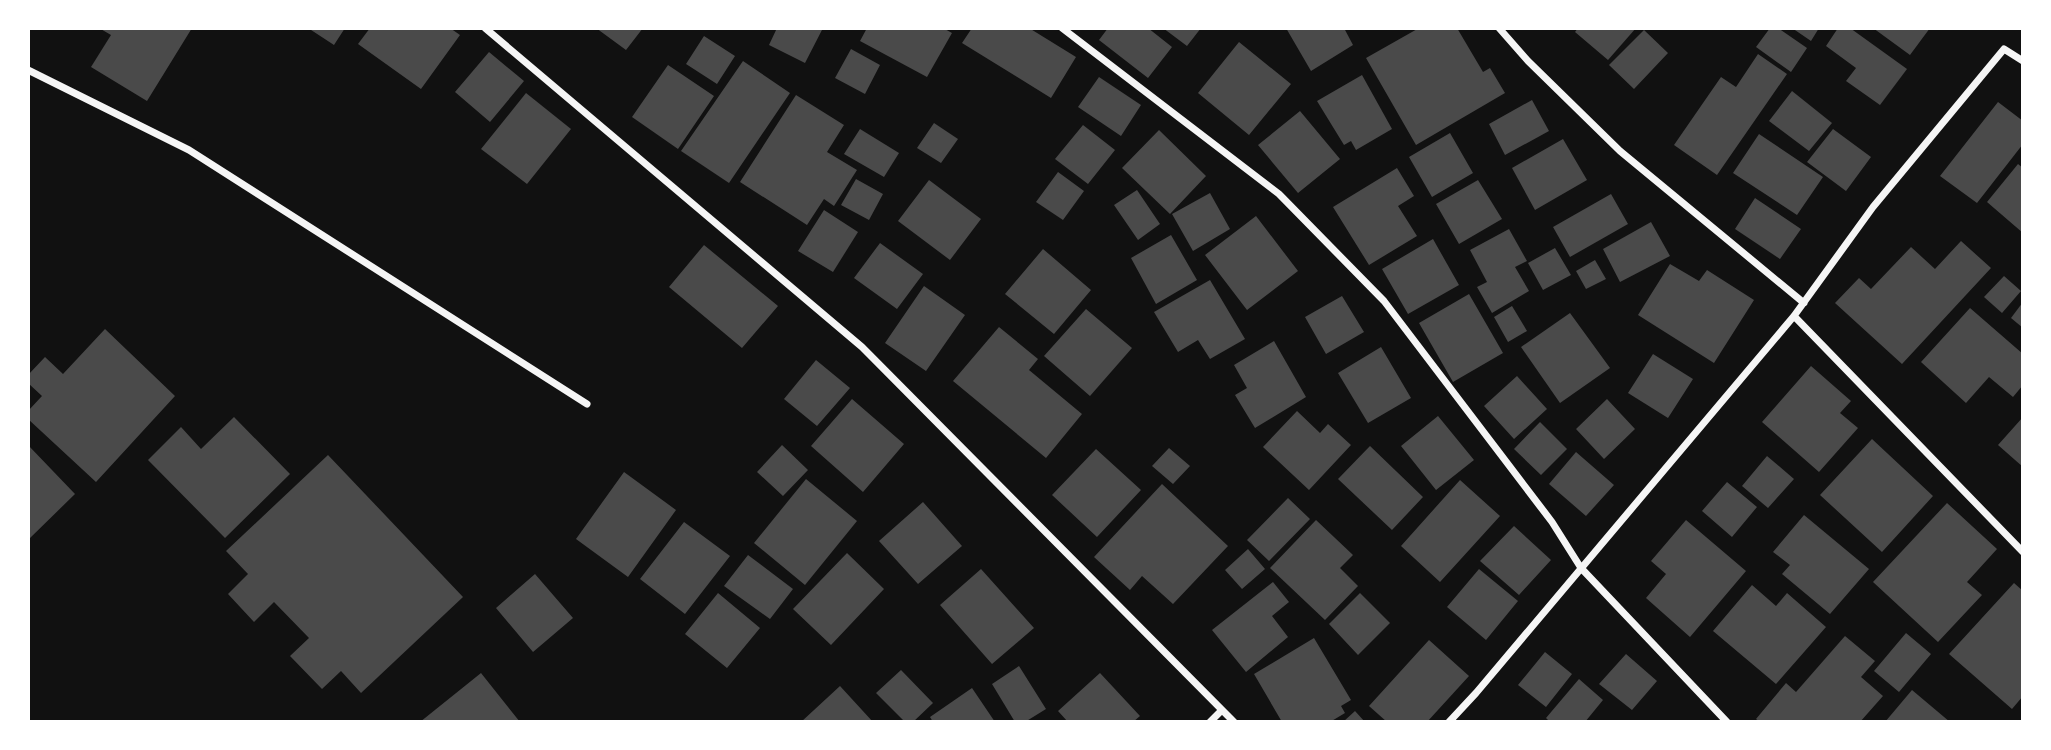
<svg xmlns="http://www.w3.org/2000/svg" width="2051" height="750" font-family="Georgia,serif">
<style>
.building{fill:#4a4a4a}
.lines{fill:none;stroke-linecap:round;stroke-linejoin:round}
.minor{stroke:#f5f5f5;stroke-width:7}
</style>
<rect width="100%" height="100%" fill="#111"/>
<path class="building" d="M99,28H192L147,101L91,67L111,35Z
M308,28H345L334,45Z
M370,28H450L460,35L421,89L358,44Z
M596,28H643L626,50Z
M777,28H823L805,63L769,45Z
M867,28H943L952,33L927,77L860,41Z
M972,28H1029L1076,57L1051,98L962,43Z
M1108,28H1148L1172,47L1148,78L1099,40Z
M1163,28H1201L1187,46Z
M1286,28H1344L1353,45L1311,71Z
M1419,28H1457L1483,72L1490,68L1505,93L1416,145L1366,58Z
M1578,28H1636L1608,60L1575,32Z
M1770,28H1778L1807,48L1791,72L1756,47Z
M1792,28H1819L1811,41Z
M1838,28H1850L1907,69L1880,105L1846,81L1856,68L1826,46Z
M1873,28H1930L1910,55Z
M1644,30L1668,53L1634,89L1609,65Z
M704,36L735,56L717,84L686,64Z
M1239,42L1291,84L1249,135L1198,93Z
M851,49L880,65L865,94L835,78Z
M489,52L524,81L490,122L455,92Z
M1758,54L1787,74L1717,175L1674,145L1721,77L1736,87Z
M743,61L790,93L729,183L681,151Z
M668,65L714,96L678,149L632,117Z
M1362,75L1392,129L1356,150L1351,141L1344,145L1317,101Z
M1099,77L1141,105L1121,136L1078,107Z
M1792,91L1832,123L1809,151L1769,121Z
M526,93L571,129L527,184L481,149Z
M796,95L844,125L827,152L857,170L834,206L824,199L807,225L740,182Z
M1532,100L1549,131L1505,155L1489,124Z
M1998,102L2023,121V144L1977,203L1940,176Z
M1300,111L1340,159L1298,193L1258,145Z
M934,123L958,139L941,163L917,148Z
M1083,125L1115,150L1088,184L1055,159Z
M860,129L899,153L884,177L844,154Z
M1833,129L1871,157L1846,191L1807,162Z
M1159,130L1206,176L1170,214L1122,168Z
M1450,133L1473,173L1432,197L1409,157Z
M1759,134L1823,177L1797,215L1733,173Z
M1563,139L1587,180L1535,210L1512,168Z
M2018,164L2023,168V233L1987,202Z
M1397,168L1414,196L1398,206L1417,236L1369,265L1333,207Z
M1058,172L1084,191L1063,220L1036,202Z
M856,179L883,194L869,220L841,205Z
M929,180L981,219L950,260L898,221Z
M1478,180L1502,219L1459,244L1436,204Z
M1137,190L1160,224L1138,240L1114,205Z
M1210,193L1230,229L1193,251L1172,214Z
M1611,194L1628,224L1570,257L1553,227Z
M1755,198L1801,229L1780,259L1735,229Z
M824,210L858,232L833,272L798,251Z
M1256,216L1298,271L1247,310L1205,255Z
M1651,222L1670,256L1620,282L1603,249Z
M1509,229L1527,261L1515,267L1529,291L1492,313L1477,287L1487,282L1470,250Z
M1171,235L1197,280L1156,304L1131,258Z
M1433,239L1459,285L1408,314L1382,269Z
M1961,241L1991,268L1902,364L1835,303L1859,278L1871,289L1911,247L1935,269Z
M880,243L923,274L897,309L854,278Z
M704,245L778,306L742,348L669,287Z
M1555,248L1571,275L1543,290L1528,263Z
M1043,249L1091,290L1054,334L1005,294Z
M1595,260L1606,279L1586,289L1576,271Z
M1670,264L1699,281L1707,270L1754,300L1714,363L1638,315Z
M2004,276L2021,291L2002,313L1984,297Z
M1210,280L1245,339L1210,359L1198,340L1178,352L1154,312Z
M924,286L965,315L926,371L885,343Z
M1469,294L1503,353L1453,382L1419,323Z
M1342,296L1364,332L1326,354L1305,317Z
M2023,302V328L2011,318Z
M1512,306L1527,331L1508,342L1494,317Z
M1970,308L2023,354V385L2013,397L1989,377L1966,403L1921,362Z
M1086,309L1132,348L1090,396L1044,356Z
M1570,313L1610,368L1560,403L1521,347Z
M999,327L1038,359L1029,370L1082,414L1046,458L953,381Z
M105,329L175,396L96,482L28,419V411L42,396L28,383V375L45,357L63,374Z
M1274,341L1306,397L1255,428L1235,395L1247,388L1234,365Z
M1381,347L1411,398L1368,423L1338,373Z
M1653,354L1693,379L1668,418L1628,393Z
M816,360L850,388L817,426L784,399Z
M1811,366L1851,401L1840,413L1858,428L1819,472L1762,422Z
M1517,376L1547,409L1514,439L1484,406Z
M852,399L904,444L863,492L811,446Z
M1607,399L1635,429L1604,459L1576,429Z
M1297,411L1320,433L1328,424L1351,445L1309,490L1263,447Z
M1438,416L1474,460L1436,490L1401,446Z
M234,417L290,474L225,538L148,460L181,427L201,449Z
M2023,417V467L1998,445Z
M1540,422L1567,449L1541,475L1514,449Z
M1872,439L1933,496L1882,552L1820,495Z
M28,445L75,494L28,540Z
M782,445L808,470L783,496L757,472Z
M1370,446L1423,497L1392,530L1338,479Z
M1169,448L1190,466L1173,484L1152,466Z
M1096,449L1141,490L1097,537L1052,495Z
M1576,452L1614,485L1586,516L1549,484Z
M328,455L463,597L361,693L341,671L322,689L290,656L309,638L274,602L254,622L228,594L248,574L226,551Z
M1767,456L1794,479L1768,508L1742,486Z
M624,472L676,510L628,577L576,539Z
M806,479L857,521L805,585L754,543Z
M1460,480L1500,516L1440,582L1401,546Z
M1727,482L1757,507L1732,537L1702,511Z
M1162,484L1228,546L1173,604L1142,576L1130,590L1094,557Z
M1288,498L1310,519L1269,561L1247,540Z
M923,502L962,546L918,584L879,541Z
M1947,503L1997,549L1967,582L1982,595L1938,642L1873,582Z
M1804,515L1869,569L1830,614L1782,574L1790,565L1773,552Z
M1316,520L1353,555L1340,568L1358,586L1325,620L1270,568Z
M1686,520L1746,571L1690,637L1646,598L1666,574L1651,561Z
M684,522L730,556L685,614L640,579Z
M1514,526L1551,560L1519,595L1480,561Z
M1248,549L1265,569L1242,589L1225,570Z
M847,553L884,589L831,645L793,609Z
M748,555L793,589L770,619L724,586Z
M981,569L1034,628L992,664L940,605Z
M1479,569L1518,601L1486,640L1447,607Z
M535,574L573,618L533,652L496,608Z
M1273,582L1289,602L1272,616L1288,637L1246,672L1212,630Z
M2014,583L2023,591V696L2012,709L1949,654Z
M1752,585L1776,606L1787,593L1826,627L1776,684L1713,631Z
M718,593L760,628L727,668L685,634Z
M1360,593L1390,623L1358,655L1329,624Z
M1906,633L1931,654L1899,692L1874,671Z
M1845,636L1875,661L1861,677L1883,696L1860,722H1760L1756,719L1786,683L1796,692Z
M1314,638L1351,700L1341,706L1345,713L1330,722H1282L1254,674Z
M1429,640L1469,676L1427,722H1387L1369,706Z
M1545,652L1572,674L1546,707L1518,685Z
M1626,654L1657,681L1632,710L1599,684Z
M1019,666L1046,709L1025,722H1015L992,684Z
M901,670L933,703L913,722H905L876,693Z
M481,673L520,722H420Z
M1100,673L1140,716L1133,722H1068L1058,711Z
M1579,679L1603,700L1585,722H1550L1546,718Z
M840,686L873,722H801Z
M972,688L995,722H933L930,717Z
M1912,690L1950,722H1885Z
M1355,711L1365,722H1343Z"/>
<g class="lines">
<path class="minor" d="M485,28L862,347L1234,722
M1062,28L1279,194L1384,301L1552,522L1581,568L1727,722
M1499,28L1528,61L1620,151L1804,303
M28,70L189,150L587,404
M1794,316L2023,552
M1210,722L1222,710
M1449,722L1476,693L1794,316L1873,207L2004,49L2023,61"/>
</g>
<rect width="2051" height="750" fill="none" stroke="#ffffff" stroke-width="60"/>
</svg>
